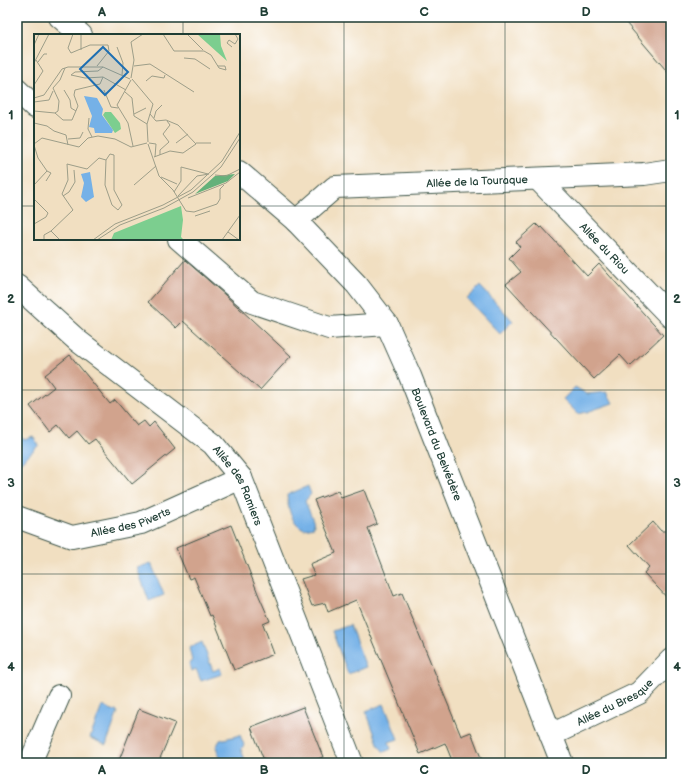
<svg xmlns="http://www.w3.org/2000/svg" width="688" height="780" font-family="'Balsamiq Sans',sans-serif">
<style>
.water{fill:#75b1e7;stroke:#4a778e}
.building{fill:#d1a38d}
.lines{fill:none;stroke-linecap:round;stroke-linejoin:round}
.minor-casing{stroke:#3e5549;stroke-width:24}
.minor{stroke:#fff;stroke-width:22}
.grid{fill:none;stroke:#1f3d34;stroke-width:1;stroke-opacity:0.55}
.labels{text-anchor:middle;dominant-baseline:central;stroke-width:4;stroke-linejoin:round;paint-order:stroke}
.street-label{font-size:11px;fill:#1f3d34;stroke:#fff}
.inset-road{fill:none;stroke:#9d9e89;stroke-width:1}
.view{fill:#1f6fb2;fill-opacity:0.15;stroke:#1f6fb2;stroke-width:2}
.inset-edge{fill:none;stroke:#1f3d34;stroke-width:2}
.neatline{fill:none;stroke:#1f3d34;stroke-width:1.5}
.grid-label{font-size:13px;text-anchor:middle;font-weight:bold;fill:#1f3d34}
</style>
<rect width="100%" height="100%" fill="#fff"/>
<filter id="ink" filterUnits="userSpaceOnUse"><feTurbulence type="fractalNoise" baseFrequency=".025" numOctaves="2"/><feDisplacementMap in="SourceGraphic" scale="8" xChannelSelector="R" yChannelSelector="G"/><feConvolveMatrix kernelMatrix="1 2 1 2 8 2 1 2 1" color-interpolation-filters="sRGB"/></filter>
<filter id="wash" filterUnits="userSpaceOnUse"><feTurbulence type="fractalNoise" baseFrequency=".012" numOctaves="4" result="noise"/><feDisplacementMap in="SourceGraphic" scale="16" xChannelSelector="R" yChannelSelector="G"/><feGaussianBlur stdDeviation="0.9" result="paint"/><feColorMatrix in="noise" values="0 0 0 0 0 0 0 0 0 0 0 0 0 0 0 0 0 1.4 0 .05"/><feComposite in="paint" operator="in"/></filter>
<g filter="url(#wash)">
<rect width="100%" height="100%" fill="#f1dfc1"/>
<path class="water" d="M480,286L513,321L500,334L467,299Z
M575,387L587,394L607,392L613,403L587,412L578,414L563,399Z
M17,430L24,440L33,437L39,445L20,463L17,459Z
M308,486L311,494L305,501C308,510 314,518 314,527L304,529C291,523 288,509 287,495Z
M151,563L164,595L149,601L137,568Z
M350,625L366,667L348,674L332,631Z
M202,642L213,671L220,668L222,674L201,681L196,669L191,671L189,663L192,661L189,648Z
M384,704L398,739L389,742L391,749L384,752L379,746L366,711Z
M102,706L118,712L106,745L90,738Z
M240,735L244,745L241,749L246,763H222L216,747L220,740Z"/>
<g id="blocks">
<path class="building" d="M621,17H671V76Z
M536,224L540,228L542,227L587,276L599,264L663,335L630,366L620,355L594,379L506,284L521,272L509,258L520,247L516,242Z
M185,260L225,295L291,356L260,390L183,321L176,328L148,302Z
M70,355L110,404L115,400L137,426L144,421L149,427L154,422L175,449L132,484L95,439L88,444L77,431L69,438L58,425L50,432L30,406L54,387L45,375Z
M364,490L377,524L368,528L394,596L402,593L461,736L471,732L483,763H453L445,743L420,754L356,600L328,612L325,603L312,606L301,579L314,575L310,564L336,553L314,500L338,491L341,498Z
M653,522L661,531H671V602L644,573L649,567L629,545Z
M231,525L259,596L270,621L263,624L274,654L234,670L212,615L210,616L194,577L189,579L176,548Z
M303,707L323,757L307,763H265L251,727Z
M139,709L175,723L158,763H118Z"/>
</g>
</g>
<g filter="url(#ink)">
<use href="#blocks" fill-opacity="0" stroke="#3e5549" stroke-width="1"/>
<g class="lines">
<defs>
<g id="minor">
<path d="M60,17L81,35"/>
<path d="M17,90L35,107"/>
<path id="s1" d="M239,172L296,221L357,285L387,324L410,376L562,763"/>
<path id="s2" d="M538,179L671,317"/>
<path id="s3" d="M296,221L335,187L644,174L671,170"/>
<path d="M179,239L252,302L329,328L387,324"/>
<path id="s4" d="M17,286L78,341L213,444L241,478L352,763"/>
<path id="s5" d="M17,517L72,537L141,523L241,478"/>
<path id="s6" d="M551,735L639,693L671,660"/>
<path d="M30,763L59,696"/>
</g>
</defs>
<use href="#minor" class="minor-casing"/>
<use href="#minor" class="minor"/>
</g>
</g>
<path class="grid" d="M183,17V35M344,17V763M505,17V763M17,206H35M239,206H671M183,239V763M17,390H671M17,574H671"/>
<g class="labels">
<g class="street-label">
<text stroke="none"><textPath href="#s3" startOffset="194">Allée de la Touraque</textPath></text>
<text stroke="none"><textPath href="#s2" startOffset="96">Allée du Riou</textPath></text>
<text stroke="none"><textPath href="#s1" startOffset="343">Boulevard du Belvédère</textPath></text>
<text stroke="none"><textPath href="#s4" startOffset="301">Allée des Ramiers</textPath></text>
<text stroke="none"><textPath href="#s5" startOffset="119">Allée des Piverts</textPath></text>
<text stroke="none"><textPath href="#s6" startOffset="72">Allée du Bresque</textPath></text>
</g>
</g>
<g transform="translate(34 34)">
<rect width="206" height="206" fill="#f1dfc1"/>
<path d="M163,0H186L187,12L193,27ZM71,78H77L86,89L87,95L81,99L69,81ZM147,172L149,186L147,203L150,206H77L80,199Z" fill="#7cce8f"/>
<path d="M201,140L194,147L161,160L181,142Z" fill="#65b17a"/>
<path d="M50,62L63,64L69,75L68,81L79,96L78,99H61L60,94L55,93L58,82ZM56,138L60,163L52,168L47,163L50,149L47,140Z" fill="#75b1e7"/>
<path class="inset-road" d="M39,0L34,14L37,19L56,11H74L75,17L63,32M47,0V16M129,0L140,17H170L177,21L185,34L192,36L191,32H184M153,0L169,16M0,11L5,0M83,13L89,29L88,41M198,13L193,9L195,6L201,10L204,5L201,0M150,24L161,25L176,35M4,28L10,20H13M0,29L15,0M100,32L116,30L160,58M69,33L64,37L41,38L37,41L51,44L69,43L92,56M97,44L100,26L97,8L109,0M98,45L119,70L113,90L114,108M97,46L83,71L94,89L99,112M112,47L118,42L130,44L131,41M0,51L9,37L2,26M30,56L36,66L37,74L42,77M70,56L77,73L84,74M91,58L98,64L100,82L113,90M0,64L10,61L28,35L34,33H69L96,45M0,68L15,66L19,57M0,77L21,79L24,77L25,67L19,54L26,46L31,34M21,79L29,86H38L44,72L40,61L41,56L66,50L69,43M100,80L112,74M116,80L122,87L132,86L144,91L162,110L149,119L136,117L120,123M55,84L54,95L58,103M120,84L122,77L128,71M0,89L13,92L20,97L32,101L34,111M34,105L46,104L49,98M115,109L122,110L121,123M142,109L154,100M162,109H177M0,110L8,104L45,113L54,104L64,102L81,105L97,113L113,109M114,110L125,142L139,156L152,177L160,178L183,170L186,165V155L190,151M0,111L4,124L13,137L0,151M76,120L80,121V156L88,171L84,176L78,171L71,151L72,126ZM126,121V116L135,108L129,100L136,91L133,87M181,141L192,142L206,135M127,143L143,150M12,147L17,139L13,137M192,149L206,138M100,151L122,132M140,158L147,147V133L174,140M29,162L35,158L41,148L40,136M144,162L163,142L175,140M154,164L192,149M0,165L14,179L12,183L0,190M161,182L176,177M17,197L39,176L28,160L34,146L33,130L53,135L65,124L72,126M17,197L26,206M194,198L205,206M10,206V201L17,197M59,206L81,190L129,171L157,156L188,127L206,98M63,206L86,191L130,174L159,158L187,133L206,104M188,206L206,181"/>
<path class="view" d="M69,13L94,38L71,61L46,35Z"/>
<rect width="206" height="206" class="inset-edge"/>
</g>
<rect width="688" height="780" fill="none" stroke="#fff" stroke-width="44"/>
<rect x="22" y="22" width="644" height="736" class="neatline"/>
<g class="grid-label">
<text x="102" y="16">A</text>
<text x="264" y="16">B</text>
<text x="424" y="16">C</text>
<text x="586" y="16">D</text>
<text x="11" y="119">1</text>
<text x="677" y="119">1</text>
<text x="11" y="303">2</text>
<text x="677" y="303">2</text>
<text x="11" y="487">3</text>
<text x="677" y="487">3</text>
<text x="11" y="671">4</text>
<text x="677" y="671">4</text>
<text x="102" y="774">A</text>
<text x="264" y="774">B</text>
<text x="424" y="774">C</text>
<text x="586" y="774">D</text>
</g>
</svg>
